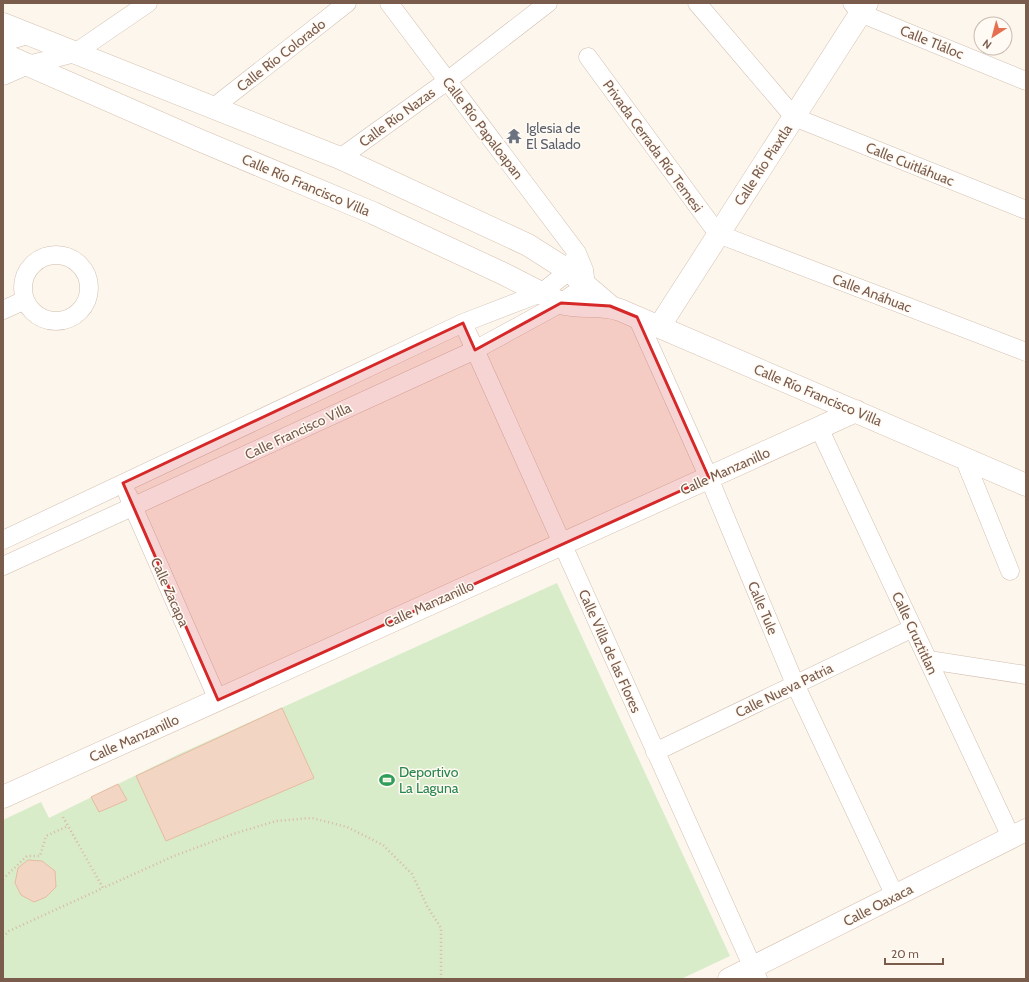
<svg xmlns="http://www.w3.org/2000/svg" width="1029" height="982" font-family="Cabin,sans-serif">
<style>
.green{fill:#d8ecc9}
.building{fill:#f3d5c3;stroke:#e6bba3}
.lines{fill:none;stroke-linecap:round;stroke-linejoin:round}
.street-casing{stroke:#d1beb0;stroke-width:19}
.secondary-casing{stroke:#d6c0b0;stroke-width:23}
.path{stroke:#d9b8a5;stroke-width:2.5;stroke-dasharray:1 3;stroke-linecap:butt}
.street{stroke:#fff;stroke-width:18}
.secondary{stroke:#fff;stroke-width:22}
.marked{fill:#d62828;fill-opacity:0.2;stroke:#d62828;stroke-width:3;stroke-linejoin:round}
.labels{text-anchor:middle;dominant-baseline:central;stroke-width:3;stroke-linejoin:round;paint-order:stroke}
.street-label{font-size:14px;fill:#7a5c4d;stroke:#fffaf3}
.worship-label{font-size:14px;fill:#5b616d;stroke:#fffaf3;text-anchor:start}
.leisure-label{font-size:14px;fill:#27864d;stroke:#fffaf3;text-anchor:start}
</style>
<rect width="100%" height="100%" fill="#fdf6ec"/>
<path class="green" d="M557,583L730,956L681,979H3V820L41,802L49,818L177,755Z"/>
<path class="building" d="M282,708L314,778L166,841L136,776Z
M118,784L127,800L99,812L91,797Z
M28,860L42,861L55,871L56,887L46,897L34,902L21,895L15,883L18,868Z"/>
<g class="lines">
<defs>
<path id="street" d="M697,3L794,117L1026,210
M852,3L860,13L1026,81
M3,42L31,34
M588,57L718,234L1026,352
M3,76L28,65L75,53L148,3
M214,107L347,3
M340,158L447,81L548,3
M23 288a33 33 0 1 1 66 0a33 33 0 1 1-66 0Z
M3,310L25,300
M637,317L709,478L795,684L895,896
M463,323L758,979
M819,428L1011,837
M964,458L1010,571
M128,495L218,700
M3,540L463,323L541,293L569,271L574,259
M3,566L475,350L561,303L586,285L584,270L577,253L389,3
M929,660L1026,675
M655,752L913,628"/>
<path id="secondary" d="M3,24L340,158L528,245L569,271L610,306
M3,54L199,140L373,213L504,274L561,303C580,309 601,303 620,310L1026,485
M659,327L867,3
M3,797L856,411
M729,979L1026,830"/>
</defs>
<use href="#street" class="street-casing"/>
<use href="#secondary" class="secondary-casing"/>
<path class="path" d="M63,817L103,888L174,856L233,834L276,821L312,818L347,827L383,845L412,874L427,906L441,928V979
M3,879L27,856H40L46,836L68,826
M3,937L9,931L103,888"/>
<use href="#street" class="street"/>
<use href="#secondary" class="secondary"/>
</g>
<path class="marked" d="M561,303L610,306L637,317L709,478L218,700L123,483L463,323L475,350Z"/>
<defs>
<symbol id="temple-bare" viewBox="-9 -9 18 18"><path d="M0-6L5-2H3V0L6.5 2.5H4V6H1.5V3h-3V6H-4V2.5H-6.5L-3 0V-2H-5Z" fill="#6b7280" stroke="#fffaf3" stroke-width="2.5" paint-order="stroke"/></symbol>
<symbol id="stadium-bare" viewBox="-9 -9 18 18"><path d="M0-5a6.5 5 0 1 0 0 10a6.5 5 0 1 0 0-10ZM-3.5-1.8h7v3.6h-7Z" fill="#2e9e5b" stroke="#fffaf3" stroke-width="2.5" paint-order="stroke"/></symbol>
</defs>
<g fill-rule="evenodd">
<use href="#temple-bare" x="503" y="125" width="22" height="22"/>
<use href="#stadium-bare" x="376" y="769" width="22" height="22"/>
</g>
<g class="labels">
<g class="street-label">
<text transform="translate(932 42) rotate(22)">Calle Tláloc</text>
<text transform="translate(281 55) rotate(-38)">Calle Río Colorado</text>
<text transform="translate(397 117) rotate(-36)">Calle Río Nazas</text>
<text transform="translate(483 128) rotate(53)">Calle Río Papaloapan</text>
<text transform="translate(653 146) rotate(54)">Privada Cerrada Río Temesi</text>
<text transform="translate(910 164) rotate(22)">Calle Cuitláhuac</text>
<text transform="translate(763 165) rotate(-57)">Calle Río Piaxtla</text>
<text transform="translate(306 185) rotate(23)">Calle Río Francisco Villa</text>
<text transform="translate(872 293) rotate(21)">Calle Anáhuac</text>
<text transform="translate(818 395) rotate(23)">Calle Río Francisco Villa</text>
<text transform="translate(298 431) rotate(-25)">Calle Francisco Villa</text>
<text transform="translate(725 471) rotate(-24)">Calle Manzanillo</text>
<text transform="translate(170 592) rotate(66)">Calle Zacapa</text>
<text transform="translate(429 604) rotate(-24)">Calle Manzanillo</text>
<text transform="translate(763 608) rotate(67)">Calle Tule</text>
<text transform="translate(915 633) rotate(65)">Calle Cruztitlan</text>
<text transform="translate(610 651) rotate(66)">Calle Villa de las Flores</text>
<text transform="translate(784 690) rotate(-26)">Calle Nueva Patria</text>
<text transform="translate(134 738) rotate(-24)">Calle Manzanillo</text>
<text transform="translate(878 905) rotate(-27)">Calle Oaxaca</text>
</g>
<g class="worship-label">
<text x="526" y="128">Iglesia de<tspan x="526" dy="16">El Salado</tspan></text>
</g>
<g class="leisure-label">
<text x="399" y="772">Deportivo<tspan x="399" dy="16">La Laguna</tspan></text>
</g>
</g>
<rect width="1029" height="982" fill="none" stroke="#7a5c4d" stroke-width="8"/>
<g transform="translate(993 36) rotate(216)"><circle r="19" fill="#fffaf3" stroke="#cabbb1"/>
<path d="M0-3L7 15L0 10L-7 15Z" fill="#e76f51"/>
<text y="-6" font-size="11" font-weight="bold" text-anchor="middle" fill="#7a5c4d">N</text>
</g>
<path d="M885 958v6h58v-6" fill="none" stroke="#7a5c4d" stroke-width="2"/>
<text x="891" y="958" font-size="12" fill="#7a5c4d" stroke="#fffaf3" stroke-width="3" paint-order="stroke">20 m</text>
</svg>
